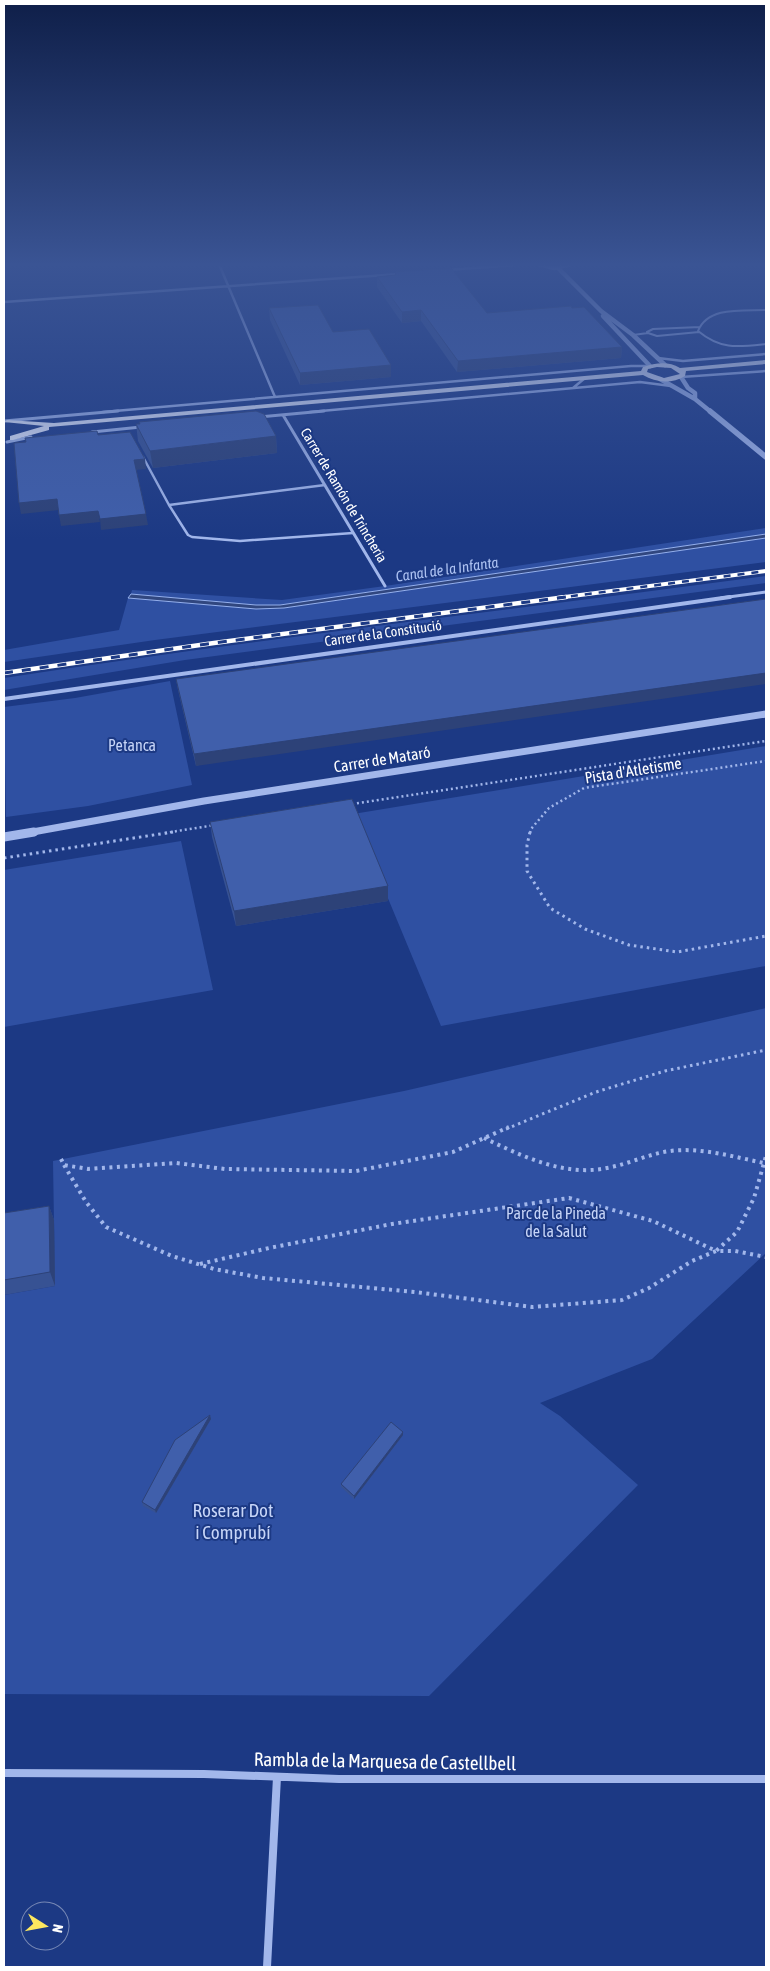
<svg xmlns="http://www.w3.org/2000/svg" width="770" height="1971" font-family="'Asap Condensed',sans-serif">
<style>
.green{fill:#2f50a2}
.water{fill:#31477f;stroke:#95b0ed}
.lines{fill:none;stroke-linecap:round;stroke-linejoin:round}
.path-far2{stroke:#a2b7eb;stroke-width:2.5;stroke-dasharray:2 3;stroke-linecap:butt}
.path-far1{stroke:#a2b7eb;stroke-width:3;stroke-dasharray:2.5 4;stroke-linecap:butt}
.path{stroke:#a2b7eb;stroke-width:4;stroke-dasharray:3 4.5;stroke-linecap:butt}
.service-far1{stroke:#a2b7eb;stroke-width:2}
.service{stroke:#a2b7eb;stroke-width:2.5}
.minor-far3{stroke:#a2b7eb;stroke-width:2.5}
.minor-far2{stroke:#a2b7eb;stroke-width:3}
.minor-far1{stroke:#a2b7eb;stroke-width:4}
.minor{stroke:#a2b7eb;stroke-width:8}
.tertiary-far3{stroke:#a2b7eb;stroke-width:4.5}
.tertiary-far2{stroke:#a2b7eb;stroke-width:5.5}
.tertiary-far1{stroke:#a2b7eb;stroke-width:7}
.tertiary{stroke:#a2b7eb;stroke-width:9}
.primary{fill:#e6ecfe;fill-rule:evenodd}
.rail-far1-casing{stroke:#fff;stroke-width:4}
.rail-casing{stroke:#fff;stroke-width:4.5}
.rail-far1{stroke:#1c3984;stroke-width:2.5;stroke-dasharray:7;stroke-linecap:butt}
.rail{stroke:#1c3984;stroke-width:3;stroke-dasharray:9;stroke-linecap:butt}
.wall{fill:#375293}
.shaded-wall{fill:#2d4278}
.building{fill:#405fab;stroke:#2d4278}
.labels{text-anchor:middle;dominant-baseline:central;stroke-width:4;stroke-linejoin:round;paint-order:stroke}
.far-street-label{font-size:14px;fill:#fff;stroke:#1c3984}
.far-water-label{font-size:15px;font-style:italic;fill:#adc2f2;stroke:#1c3984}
.park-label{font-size:16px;fill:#c7d5f8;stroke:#1c3984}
.street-label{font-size:16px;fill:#fff;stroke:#1c3984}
.near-park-label{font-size:19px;fill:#c7d5f8;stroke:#1c3984}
.near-street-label{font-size:19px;fill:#fff;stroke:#1c3984}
</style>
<rect width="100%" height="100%" fill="#1c3984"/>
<path class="green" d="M766,528V534L280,605H256L131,594L132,590L282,600L385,586Z
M766,538V562L155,640L4,662V650L119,630L128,598L256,609L284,608Z
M766,576V583L185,660L4,690V678C257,639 512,610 766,576Z
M170,681L192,785L88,806L6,817L4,707L75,698Z
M766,746V966L441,1026L353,814Z
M181,841L213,990L4,1027V870Z
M766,1008V1253L652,1359L540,1403L560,1416L638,1485L429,1696L4,1694V1295L55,1286L53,1161L404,1091Z"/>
<path class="water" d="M766,534V538L284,608L256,609L128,598L131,594L256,605H280Z"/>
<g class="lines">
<path class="path-far2" d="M352,804L766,741
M165,833L215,825
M530,833L531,829L549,808L584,788L766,761"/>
<path class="path-far1" d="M530,832L527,845V871L550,908L585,929L629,945L677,952L766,936
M4,858L173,832
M506,1129L596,1092L665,1071L766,1050"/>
<path class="path" d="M484,1138C522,1156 564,1177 607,1168C629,1164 648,1154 670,1151C701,1147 734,1157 764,1163
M61,1159L64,1165L88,1169L176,1163L225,1169L356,1171L453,1152L509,1127
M64,1165L86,1202L106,1227L172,1256L214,1269L263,1278L415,1292L532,1307L622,1300L649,1288L692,1261L716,1251H735L766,1257
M200,1264L269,1248L392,1224L569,1198L653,1221L716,1251L737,1232L754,1198L766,1156"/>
<path class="service-far1" d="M766,310C743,311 708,306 698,331C721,350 738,347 766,344
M647,332L653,329L700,327
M633,335L648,333L657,336L699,332"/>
<path class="service" d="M143,457L169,505L325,485
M169,505L188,535L192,537L240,541L353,533"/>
<path class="minor-far3" d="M219,264L275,397
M446,270L529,264
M4,302L400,274
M658,358L683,361L766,354
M681,377L766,371
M573,388L585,378
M103,412L631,366H650
M310,412L640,382L671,386"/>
<path class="minor-far2" d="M283,415L385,586
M259,417L324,411
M4,421L118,411
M92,432L141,427
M7,442L31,437
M721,598L766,592"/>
<path class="minor-far1" d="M4,699L730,597"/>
<path class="minor" d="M4,1773L204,1774L339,1779H766
M267,1967L277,1777"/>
<path class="tertiary-far3" d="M539,264L554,268L571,264
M558,268L601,311L633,335L665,365
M603,316L650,366
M681,377L688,388L695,393V399
M660,379L695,399L711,412"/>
<path class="tertiary-far2" d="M710,411L766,457"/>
<path class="tertiary-far1" d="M27,833L204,801L766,714"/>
<path class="tertiary" d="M4,837L34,832"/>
<path class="primary" d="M766,360V364L686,371L685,376C672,384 656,383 643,375L49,427V430L13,440H10V436L44,426L4,422L7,420L54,423L641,371L643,367C656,363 668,361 680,368ZM657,367L671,368L680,374L664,378L647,372L648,369Z"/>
<defs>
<path id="rail-far1" d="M557,598L766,571"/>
<path id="rail" d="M4,673L214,643L566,597"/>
</defs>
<use href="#rail-far1" class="rail-far1-casing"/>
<use href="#rail" class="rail-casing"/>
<use href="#rail-far1" class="rail-far1"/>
<use href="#rail" class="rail"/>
</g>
<path class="wall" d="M395,272L487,313L622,347L621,358L457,372L421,321L402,323L377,287V277L395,275Z
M269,308L333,332L391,365V377L300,385L270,320Z
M136,424L276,436L277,453L153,468L138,441Z
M766,599L196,766L178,690L176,679Z
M210,822L388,886V901L236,926L212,837Z
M49,1206L54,1220L55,1286L4,1295V1213Z
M211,1419L156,1513L143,1506L142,1502Z
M403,1435L354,1499L341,1487V1484Z"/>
<path class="shaded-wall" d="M421,310V321L402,323V312Z
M622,347L621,358L457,372L458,361Z
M391,365V377L300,385V373Z
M276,436L277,453L153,468L150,451Z
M145,459L146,469L135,470L134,460Z
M57,499L59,510L21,514L19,503Z
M98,511L100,522L61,526L59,515Z
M146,514L148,525L101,530L100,519Z
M766,673V684L196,766L194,754Z
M388,886V901L236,926L234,911Z
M49,1206L54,1220L55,1286L50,1272Z
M210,1415L211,1419L156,1513L155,1510Z
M403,1432V1435L354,1499V1496Z"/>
<path class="building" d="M451,268L487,313L571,306L572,308L584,307L622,347L458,361L421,310L402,312L377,277L396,275L395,272Z
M318,305L333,332L369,329L391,365L300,373L269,308Z
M256,411L264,414L276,436L150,451L136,424H140L139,422Z
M97,431L98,435L130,432L145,459L134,460L146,514L100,519L98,511L59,515L57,499L19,503L14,443L26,442L25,438Z
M766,599V673L194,754L176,679Z
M352,799L388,886L234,911L210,822Z
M49,1206L50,1272L4,1280V1213Z
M210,1415L155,1510L142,1502L175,1440Z
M391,1422L403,1432L354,1496L341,1484Z"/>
<linearGradient id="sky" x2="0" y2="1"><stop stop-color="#0f1f49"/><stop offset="0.49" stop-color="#3a5494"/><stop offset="1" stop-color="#3a5494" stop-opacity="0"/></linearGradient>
<rect width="770" height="540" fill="url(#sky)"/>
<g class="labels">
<g class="far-street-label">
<text transform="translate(344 495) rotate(59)">Carrer de Ramón de Trincheria</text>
<text transform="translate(383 633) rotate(-8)">Carrer de la Constitució</text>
</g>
<g class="far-water-label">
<text transform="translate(447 569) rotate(-8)">Canal de la Infanta</text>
</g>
<g class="park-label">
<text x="132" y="745">Petanca</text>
<text x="556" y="1213">Parc de la Pineda<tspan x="556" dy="18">de la Salut</tspan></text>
</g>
<g class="street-label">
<text transform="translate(382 759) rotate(-9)">Carrer de Mataró</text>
<text transform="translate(633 770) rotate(-9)">Pista d'Atletisme</text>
</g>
<g class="near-park-label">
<text x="233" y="1510">Roserar Dot<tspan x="233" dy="22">i Comprubí</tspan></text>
</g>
<g class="near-street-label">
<text transform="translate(385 1761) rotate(1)">Rambla de la Marquesa de Castellbell</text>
</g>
</g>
<rect width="770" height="1971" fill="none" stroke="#ffffff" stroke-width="10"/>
<g transform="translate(45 1926) rotate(101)"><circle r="24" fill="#1c3984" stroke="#7788b5"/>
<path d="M0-4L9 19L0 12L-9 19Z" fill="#fce75f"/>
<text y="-8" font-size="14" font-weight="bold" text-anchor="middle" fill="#ffffff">N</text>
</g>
</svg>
